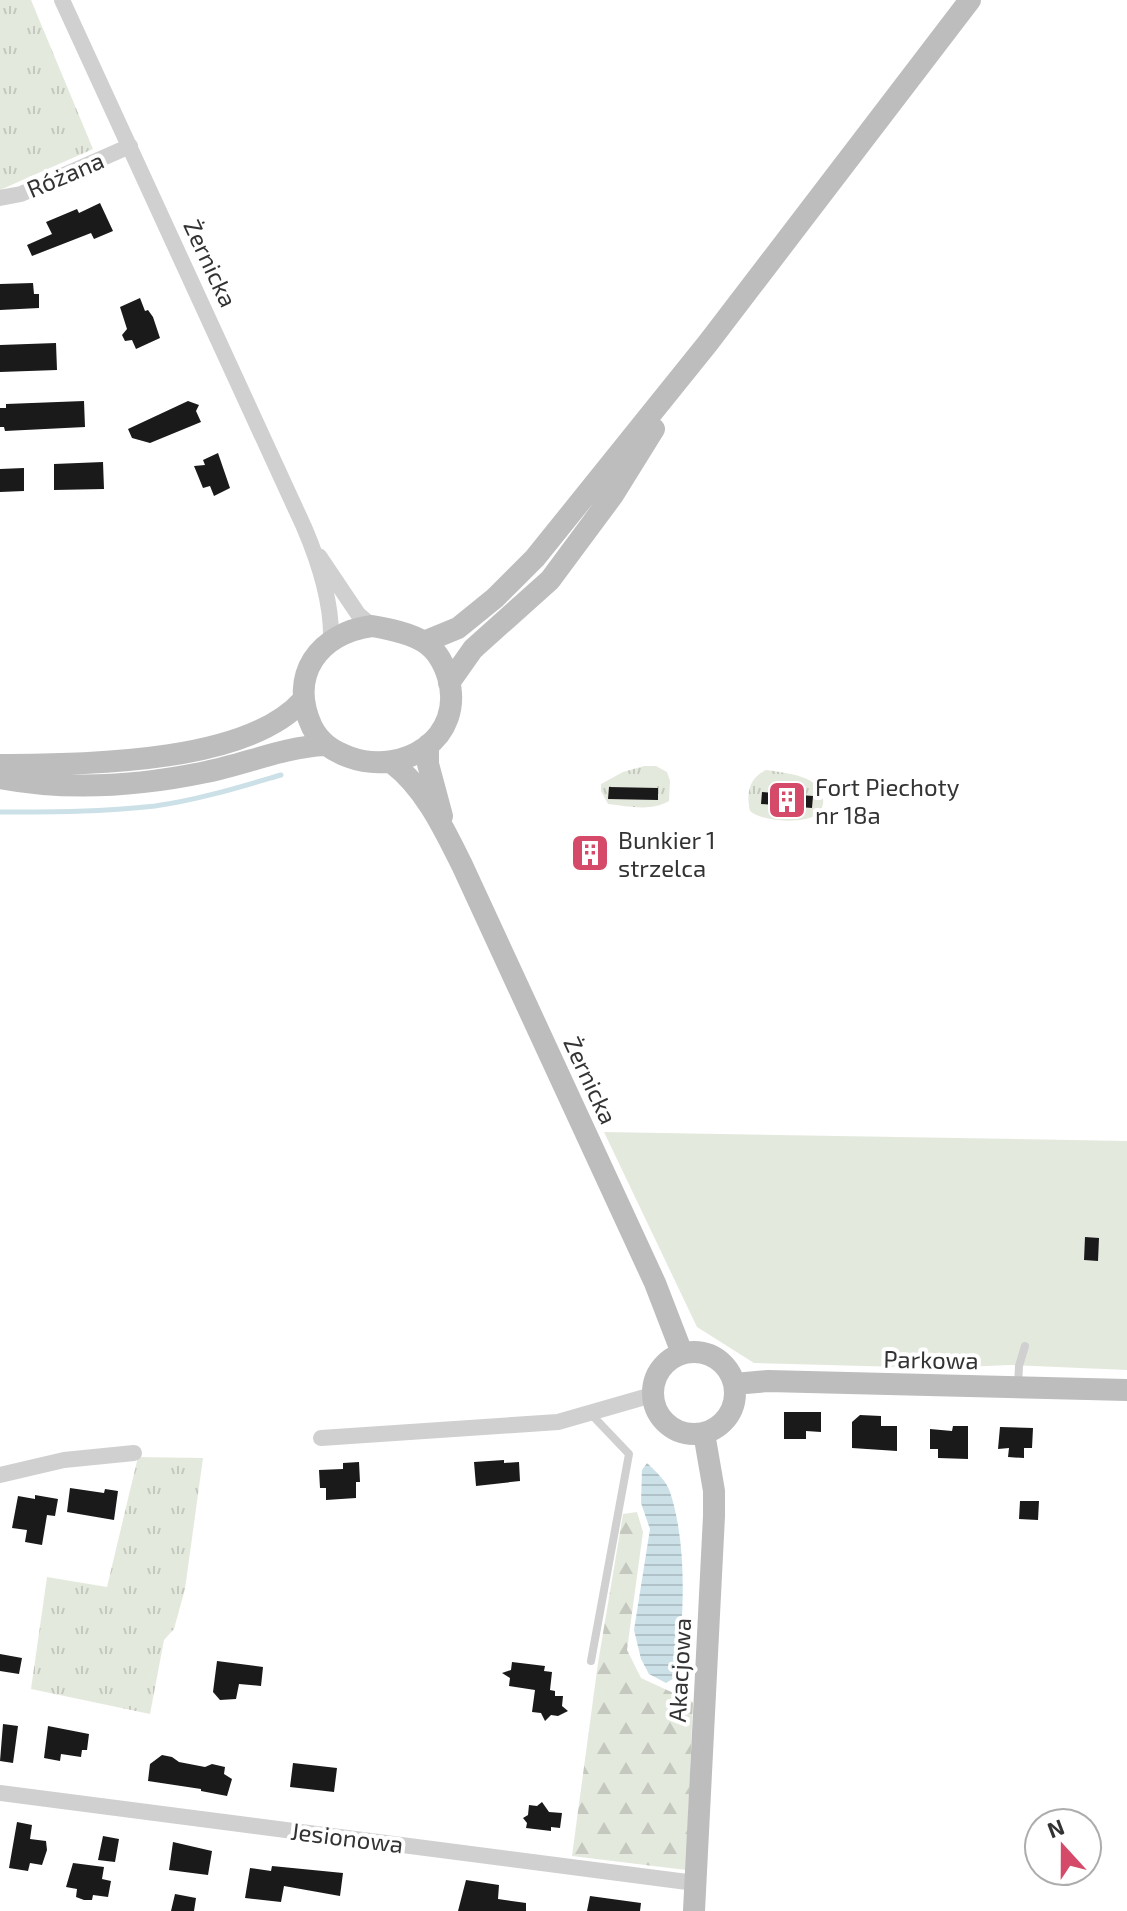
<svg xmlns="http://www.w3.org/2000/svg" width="1127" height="1911" font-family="'Exo 2',sans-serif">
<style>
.grass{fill:url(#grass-tufts)}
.forest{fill:url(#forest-firs)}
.pitch{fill:#e4e9dd}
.water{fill:url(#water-rules)}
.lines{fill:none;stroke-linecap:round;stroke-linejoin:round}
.stream{stroke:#cce1e7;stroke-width:5}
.building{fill:#1a1a1a}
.lane{stroke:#d0d0d0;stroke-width:8}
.street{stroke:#d0d0d0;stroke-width:16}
.secondary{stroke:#bdbdbd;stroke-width:22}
.labels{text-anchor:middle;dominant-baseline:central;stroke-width:8;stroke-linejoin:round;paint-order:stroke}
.street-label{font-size:24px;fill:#333;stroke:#fff}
.poi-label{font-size:24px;fill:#333;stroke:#fff;text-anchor:start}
</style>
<defs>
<pattern id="grass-tufts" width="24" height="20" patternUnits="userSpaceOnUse" patternTransform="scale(2)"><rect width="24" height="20" fill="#e4e9dd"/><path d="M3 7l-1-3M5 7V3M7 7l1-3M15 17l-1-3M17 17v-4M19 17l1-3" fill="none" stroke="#c4c8be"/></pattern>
<pattern id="forest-firs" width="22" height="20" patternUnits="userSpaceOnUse" patternTransform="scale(2)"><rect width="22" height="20" fill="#e4e9dd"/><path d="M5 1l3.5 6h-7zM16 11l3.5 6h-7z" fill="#c4c8be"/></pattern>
<pattern id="water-rules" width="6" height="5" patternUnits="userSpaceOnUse" patternTransform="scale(2)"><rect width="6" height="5" fill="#cce1e7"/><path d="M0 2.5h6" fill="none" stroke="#b0c2c7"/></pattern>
</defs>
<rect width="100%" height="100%" fill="#fff"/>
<path class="grass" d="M0,0H31L93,149L0,190Z
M644,766H656L667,772L670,781L669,801C650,812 629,806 608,804L601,791V784L623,772Z
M766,770C785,773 821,775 823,799C824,806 821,811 816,815C802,824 762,822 750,811C746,793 749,778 766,770Z
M138,1457L203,1458L185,1589L174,1629L164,1640L150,1714L31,1689L47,1577L107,1587Z"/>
<path class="forest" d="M637,1512L643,1532L627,1650L641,1678L693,1702L686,1870L572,1856L598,1663L623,1514Z"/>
<path class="pitch" d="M604,1132L1127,1141V1370L1010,1365L939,1368L754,1363L697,1327Z"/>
<path class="water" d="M647,1463C655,1471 667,1481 670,1492C688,1546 684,1621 676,1677L666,1683L649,1674L641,1659L634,1630L650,1529L641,1503L642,1470Z"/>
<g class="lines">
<path class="stream" d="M0,812C52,812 103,812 155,806C198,800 240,787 281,775"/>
</g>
<path class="building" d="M100,203L113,231L94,239L91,233L32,256L27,245L52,234L46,222L77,209L79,213Z
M33,283L34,294H39V308L0,310V284Z
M140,298L145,311L148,310L153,317L160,338L136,349L132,340L125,341L122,335L127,329L120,307Z
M56,343L57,370L0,372V345Z
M84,401L85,427L5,431L4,427H0V408H6V404Z
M188,401L199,405L196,411L201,422L150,443L132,438L128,429Z
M218,453L230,488L214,496L210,486L203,488L194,466L205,465L203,460Z
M103,462L104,489L54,490V464Z
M24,468V491L0,492V469Z
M609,787L658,788V800L608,799Z
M762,792L813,796L812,808L761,804Z
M1085,1237L1099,1238L1098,1261L1084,1260Z
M784,1412H821V1432L806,1431V1439H784Z
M860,1415L881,1416V1426H897V1451L852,1448V1422Z
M953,1426H968V1459L938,1458V1449H930V1429L952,1431Z
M1000,1427L1033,1428L1032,1448H1024V1458L1008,1457L1009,1448L998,1449Z
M504,1460V1463L519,1462L520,1481L476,1486L474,1462Z
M359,1462L360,1482H356V1498L326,1500V1488H320L319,1470L343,1469V1463Z
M70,1488L104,1493L105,1489L118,1491L114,1520L67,1512Z
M35,1495L58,1499L55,1516L47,1515L42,1545L25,1542L27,1530L12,1528L18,1496L35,1499Z
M1020,1501H1039L1038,1520L1019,1519Z
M0,1654L22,1658L19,1674L0,1671Z
M217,1661L263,1667L261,1686L239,1684L236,1699L220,1700L213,1692Z
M512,1662L545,1666L544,1671L552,1672L550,1690L555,1691V1696H563L562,1706L568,1711L558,1716L551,1715L545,1721L541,1713L532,1712L535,1690L509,1686L510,1678L502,1673L511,1670Z
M3,1724L18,1726L13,1763L0,1761Z
M48,1726L89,1734L87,1750H82L81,1757L61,1754L60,1761L44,1758Z
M162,1755L172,1757L179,1762L205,1767L212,1764L225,1767L224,1774L232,1779L227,1796L201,1791V1789L148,1781L150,1764Z
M293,1763L337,1768L334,1792L290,1787Z
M542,1802L549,1812L562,1813L560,1828L551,1827V1831L526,1828L527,1823L523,1818L528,1815L529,1805L537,1806Z
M17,1822L32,1825L30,1839L46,1841L47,1850L42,1865L30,1863L28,1871L9,1868Z
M103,1836L119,1839L115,1862L98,1860Z
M173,1842L212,1851L208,1875L169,1870Z
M73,1863L104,1867L102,1879L111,1881L108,1897L93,1895L92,1900H84L76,1897L77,1889L66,1887Z
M272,1866L343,1873L340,1896L284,1886L281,1902L245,1898L250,1868L271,1871Z
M466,1880L499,1885L498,1899L526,1903V1911H458Z
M175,1894L196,1898L194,1911H171Z
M590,1896L641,1903L640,1911H587Z"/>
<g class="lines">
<path class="lane" d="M1018,1386L1019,1366L1025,1346
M590,1413L629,1454L591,1661"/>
<path class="street" d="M62,0L304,527C319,562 332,603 331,640
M0,198L21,194L130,146
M319,556L358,614L372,626
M321,1438L558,1422L652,1395
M0,1475L64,1460L134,1453
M0,1793L695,1883"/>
<path class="secondary" d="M372,626C389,629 410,633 424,642C437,650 444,664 448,677C466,738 403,777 349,757C333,751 320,743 312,727C288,675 319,633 372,626Z
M424,642L458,628L495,598L535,558L708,343L970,0
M449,683L473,649L550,580L613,495L654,429
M428,745V764L442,816
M392,763C425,788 444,829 462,865L655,1283L682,1353
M0,765C82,764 245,765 303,700
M0,778C68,791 139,786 206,772C246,764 284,747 325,745
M653 1393a41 41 0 1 1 82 0a41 41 0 1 1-82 0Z
M734,1384L768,1381L1127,1390
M694,1911L714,1516V1491L704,1433"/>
</g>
<defs>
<symbol id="building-square" viewBox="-11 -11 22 22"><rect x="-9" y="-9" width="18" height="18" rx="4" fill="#d54a69" stroke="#fff"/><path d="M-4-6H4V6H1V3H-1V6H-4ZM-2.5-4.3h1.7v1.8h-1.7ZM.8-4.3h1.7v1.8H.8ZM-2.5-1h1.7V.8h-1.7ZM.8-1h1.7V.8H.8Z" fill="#fff"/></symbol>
</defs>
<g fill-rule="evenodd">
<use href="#building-square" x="765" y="778" width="44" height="44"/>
<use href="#building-square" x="568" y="831" width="44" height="44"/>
</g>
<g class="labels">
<g class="street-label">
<text transform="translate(65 174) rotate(-23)">Różana</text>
<text transform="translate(211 263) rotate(65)">Żernicka</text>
<text transform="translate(591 1080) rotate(65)">Żernicka</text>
<text transform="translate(931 1359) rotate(1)">Parkowa</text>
<text transform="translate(679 1670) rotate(-87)">Akacjowa</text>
<text transform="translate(347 1837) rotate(7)">Jesionowa</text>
</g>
<g class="poi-label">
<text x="815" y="786">Fort Piechoty<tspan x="815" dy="28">nr 18a</tspan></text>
<text x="618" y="839">Bunkier 1<tspan x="618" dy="28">strzelca</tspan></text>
</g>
</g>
<g transform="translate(1063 1847) rotate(339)"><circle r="38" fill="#ffffff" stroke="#adadad" stroke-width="2"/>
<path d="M0-6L14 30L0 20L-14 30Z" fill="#d54a69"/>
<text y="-12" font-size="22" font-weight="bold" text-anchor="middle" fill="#333333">N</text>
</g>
</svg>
